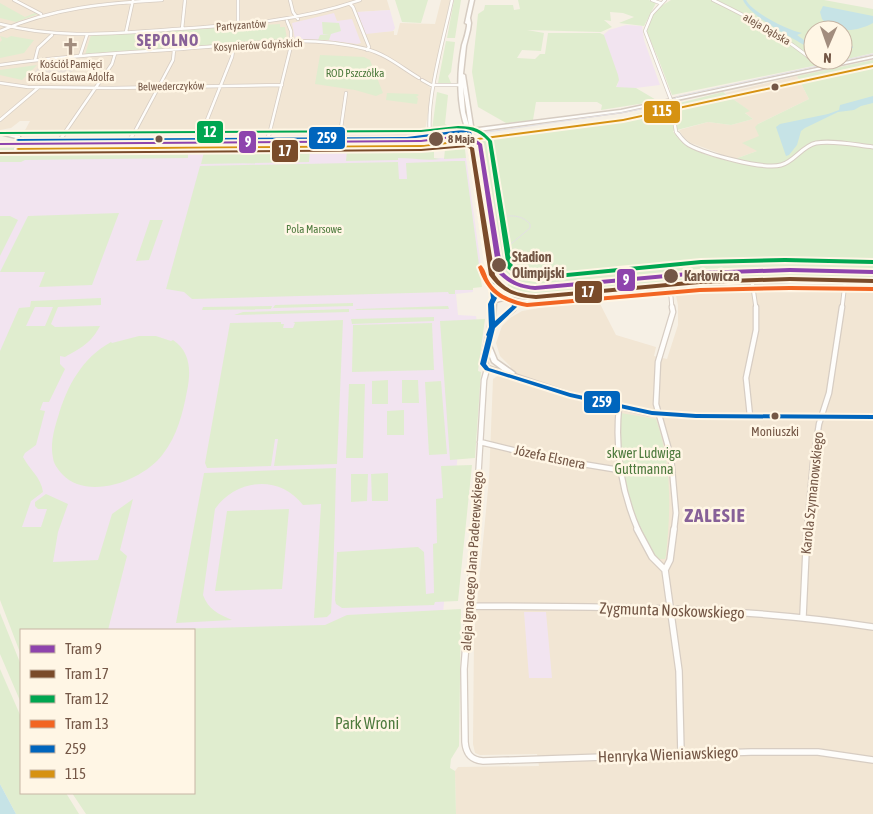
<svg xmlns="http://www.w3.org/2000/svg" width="873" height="814" font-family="'Asap Condensed',sans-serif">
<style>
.residential{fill:#f2e6d4}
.industrial{fill:#e9e0d7}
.education{fill:#f2e4f0}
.green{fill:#e0edcf;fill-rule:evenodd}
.water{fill:#c6e3e6}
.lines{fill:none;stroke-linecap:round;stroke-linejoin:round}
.stream{stroke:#c6e3e6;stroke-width:1}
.street-far3-casing{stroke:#d7cdc3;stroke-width:4}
.street-far2-casing{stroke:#d7cdc3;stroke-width:5}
.street-far1-casing{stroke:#d7cdc3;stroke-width:7}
.street-casing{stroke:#d7cdc3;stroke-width:8}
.secondary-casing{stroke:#d6ccc2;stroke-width:3}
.street-far3{stroke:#fefdfb;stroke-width:2.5}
.street-far2{stroke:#fefdfb;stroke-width:3}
.street-far1{stroke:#fefdfb;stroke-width:4.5}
.street{stroke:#fefdfb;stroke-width:5.5}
.secondary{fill:#fefdfb;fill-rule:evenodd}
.tram{stroke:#e3e0e3;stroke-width:1}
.bus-1-casing{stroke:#fff6e5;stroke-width:4}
.bus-2-casing{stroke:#fff6e5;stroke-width:4}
.bus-1{fill:#0065bd;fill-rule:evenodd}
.bus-2{fill:#d69212;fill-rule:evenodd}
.tram-1-casing{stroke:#fff6e5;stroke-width:4}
.tram-2-casing{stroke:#fff6e5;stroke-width:4}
.tram-3-casing{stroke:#fff6e5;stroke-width:4}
.tram-4-casing{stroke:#fff6e5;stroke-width:4}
.tram-1{fill:#8e44ad;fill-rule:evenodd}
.tram-2{fill:#7a4b2a;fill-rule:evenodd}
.tram-3{fill:#00a651;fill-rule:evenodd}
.tram-4{fill:#f26522;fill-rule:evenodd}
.bus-dot{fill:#745746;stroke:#fff6e5;stroke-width:2}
.labels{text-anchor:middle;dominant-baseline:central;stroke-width:5;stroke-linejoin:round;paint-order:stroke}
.far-street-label{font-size:11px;fill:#745746;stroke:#fff6e5}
.far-poi-label{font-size:11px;fill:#745746;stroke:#fff6e5}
.far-park-label{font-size:11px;fill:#4d7a3d;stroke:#fff6e5}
.far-stop-label{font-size:11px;font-weight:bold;fill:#745746;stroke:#fff6e5;text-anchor:start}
.bus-label{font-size:13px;fill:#745746;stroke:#fff6e5}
.stop-label{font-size:14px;font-weight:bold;fill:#745746;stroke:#fff6e5;text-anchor:start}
.park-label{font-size:14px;fill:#4d7a3d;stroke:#fff6e5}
.street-label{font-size:14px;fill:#745746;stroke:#fff6e5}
.far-district-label{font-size:16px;font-weight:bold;letter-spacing:1px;fill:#876198;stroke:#fff6e5}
.near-street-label{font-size:16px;fill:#745746;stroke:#fff6e5}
.near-park-label{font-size:16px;fill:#4d7a3d;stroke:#fff6e5}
.district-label{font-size:19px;font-weight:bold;letter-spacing:1px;fill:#876198;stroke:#fff6e5}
.line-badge{stroke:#fff6e5;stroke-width:2}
.badge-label{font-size:14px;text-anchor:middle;font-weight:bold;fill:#fff}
</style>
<rect width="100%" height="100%" fill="#f6f0e5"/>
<path class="residential" d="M0,0H387L390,10L358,12L366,33L394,31V35H397L400,23L435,24L441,0H450L433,83L426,84L432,89L425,131L23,134L30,121H20L11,128L0,130Z
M797,76L809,99L758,124L759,136L757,151L735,159L691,143L684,138L679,130L708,122L731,125L753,119L744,112L749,111L725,93Z
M795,285L821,286L852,292L873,288V814H456L455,771L458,767L539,766L537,754L480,755L475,753L473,744L474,635L489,479L493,379L511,367L500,356L496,343L502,326L510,318L522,311L597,298L616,335L656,347L654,356L667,359L678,325V305L675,291L745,286Z"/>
<path class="industrial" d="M38,68H76L68,75H35L33,74Z"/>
<path class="education" d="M390,10L395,28L393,31L366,34L357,12Z
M334,13L337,21L352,19L361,43L357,44L326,40L295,39L292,23Z
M626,25L642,26L644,40L660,85L636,88H616L618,83L603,35L609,30Z
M434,143V158H466L483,280H472L473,292L456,294L458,315L476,316L478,330L461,420L442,624L194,630H21L0,574V148L184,145L182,151H188V154L217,153L219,145Z
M524,612H546L552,678H529Z"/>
<path class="green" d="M395,0H428L421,23L402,22Z
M454,0H461L455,38H447Z
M518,0H649L656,3L644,26L619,23L634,17L623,13L610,12L611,21L604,20L612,27L601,32L527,30L544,33L541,51L522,50L517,58L535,59L540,54H545L548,33H600L604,35L618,75L619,80L616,87L636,88L658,101L601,110L602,105L597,102H536L533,120L506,123L478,107L472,72L478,14L484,10L485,5H513L514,10L520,9Z
M671,0H824L873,9V53L843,60V30H813V60H842L672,95L658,58L646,31L651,17L660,5H663Z
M0,3L25,17L35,13L38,14L16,22L0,18Z
M322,22L339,23L341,31L331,34L329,40H318L320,35L329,34H323Z
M280,24V27H285L287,39L240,42L239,44L85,55L91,35Z
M0,36L7,38L11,36L34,40L24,53L0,58V42L2,40Z
M446,41L455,42L451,72L448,76L451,83H438Z
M320,55L364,57L370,60L383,93L376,96L355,90L315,84Z
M873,60V279L779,277L679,281L531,298L514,297L502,292L509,283L496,274L482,139L485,136L624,117L723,92L750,111L745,113L753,119L731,125L708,122L673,131C684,151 713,157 733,162L735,159L757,151L742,143L759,136L755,127L758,124L809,99L797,76Z
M37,65L22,80L0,75V70Z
M437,92L448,95L445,124L451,127L432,130Z
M387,93L417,94L419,95L416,97L418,98L417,104L386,100Z
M456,140L464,141L466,158L444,159L445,149L440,147L448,146L446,142Z
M434,143V158L441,159C426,161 413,158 398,158V160L346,161L347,150H362L363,144Z
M206,144L220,146L303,145L302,151H310L309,162L201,164Z
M184,145L182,151H188V158L25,160L21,162H0V148Z
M455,161H465L482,287L473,288V290H455V294H449L448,292L192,299L184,292L166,289L200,166L398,162L399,179H407L406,163Z
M119,213L92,285L39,287L45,272H0L28,216Z
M0,216H10L18,220L0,256Z
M150,220H163L149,260L136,261Z
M101,298V305L58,307L51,324L55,327L100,326C91,343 81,348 65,357L60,356V364L65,369L49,402H43L40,410L45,411L36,445L25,453L23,457C29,469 41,477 43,492L31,501L22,527H41L47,509H38L35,506V502L46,494L68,504L58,532L53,562L98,560L112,514L133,499L120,550L127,556L108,630H21V655L0,600V351L19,308L30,307L31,301ZM35,307H53L45,326H26Z
M353,303V306L273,308L275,305Z
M272,306L271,309L202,310L203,307Z
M448,306L449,309L355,310L357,309Z
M349,309V312L234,315L243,312Z
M434,317V321L352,324L351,319Z
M485,319L478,371L481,372L475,458L450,460L440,321Z
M343,320L337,464L274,466L278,439H275L271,466L207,468L205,463L230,323L281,322V324H284L283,328H293L295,323L293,322Z
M432,323L434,370L352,372L353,325Z
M139,336H156L171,341L173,340C191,352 191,372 187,391C183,413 177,436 163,454C144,480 88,502 62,474C58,469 54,465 53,458C50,445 54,429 58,417C67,386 82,358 111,342L112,343Z
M388,380V404H372V381Z
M402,380H418L419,403H402Z
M441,381L447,454L429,455L425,382Z
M349,384H365L363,458H346Z
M404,410V435H387V411Z
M621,413L656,419C672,465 671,508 666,555L665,559H657C628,517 618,464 621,413Z
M472,465L458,601L435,602L434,605L342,608L336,604L335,600L337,552L418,547L424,552L426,594L434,593L433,544L437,543L436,499L443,498L441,466Z
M336,468C335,517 334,564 331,613L327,617L314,618L321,504L303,505C279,474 236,479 215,509L203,595C208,609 218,614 232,620L176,623L204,473Z
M388,473V501H372L371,474Z
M351,474H368L367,501L351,502Z
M289,509L282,589L215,591L227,511Z
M461,609L459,746L451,759L450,768L455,771L456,814H86L72,793H194V630H133L325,625L347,615Z
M0,613L21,665V703L0,654Z
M0,669L21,717V793H66L79,814H16L0,784Z"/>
<path class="water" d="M743,0H746C753,13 788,30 802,33L797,35L804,40L813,42V50C796,40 749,16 743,0Z
M823,6L873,16V23C857,32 835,34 822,19L820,12Z
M873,96V103L861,106L854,110L838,112L805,128L801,131L797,145L789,155L786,156L776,127L780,124L828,114L839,110L840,105Z
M0,784L16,814H0Z"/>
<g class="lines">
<path class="stream" d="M843,43L850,46
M850,46L853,47L851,49"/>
<defs>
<path id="street-far3" d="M14,0L41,14
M238,0V25
M290,0L293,12L298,19
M652,0L660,3
M665,0L652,14L645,31L671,100L676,132L679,135
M713,0C750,18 786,37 817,64
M350,4L353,7L369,47L367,50
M287,21L291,31V42
M0,24C61,40 115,33 177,29C240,25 300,21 360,0
M182,29L185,0
M0,31C52,8 106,3 162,0
M126,32L133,0
M80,56L87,35
M35,60L38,48L52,35
M0,65C60,56 121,53 181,49C242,45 306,33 366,49C386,54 402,68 419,78
M422,80L431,85H461
M0,83L28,87L112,88L282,85
M0,120L39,87
M63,135L112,64L115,54
M133,135L173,60L174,50
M201,135L232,57L234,45
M269,135L292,42
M340,135L346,93
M430,135C426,98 444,38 452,0"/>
<path id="street-far2" d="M430,134V136
M678,134C681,138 684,142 689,145C706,154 763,170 781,165C794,162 802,146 816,143C834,140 855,145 873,147
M340,138L341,134
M200,139L202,134
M268,139L269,134
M60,140L64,134
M130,140L133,134
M752,281L756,308
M666,286L671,297L672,308
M842,308L845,283"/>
<path id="street-far1" d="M672,307L673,312L658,362L656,404L671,457L676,513L674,530
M619,407C615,449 621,491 638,530
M750,416L746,378L756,330V307
M480,442L546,458L619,470
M475,530L484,380L487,369
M807,530L813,463L819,424L829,393L842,307"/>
<path id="street" d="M475,529L464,669L465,742C466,754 471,760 483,761L751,752H818L873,760
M637,529L652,557L665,570
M674,529L670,560L665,570L679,671L681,753
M469,606C604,607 739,606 873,627
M803,616L807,529"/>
<path id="secondary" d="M470,0H474L470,18L471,23L470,30L466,46L463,74L465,75L473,126L471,129L621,110L873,56V58L621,112L471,132L497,298C509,296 521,301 534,300C607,290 681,281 755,279C794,278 833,283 873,281V285H858L770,283L727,284L644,290L534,304L515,302L518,305L515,310L494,328L490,343L497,360L514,372L515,373L514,374L571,393L648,411L696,414L873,415V419L696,418L648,415L570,397L483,368L481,363V358L488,329L491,298L467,133L423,138L29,142L16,141V138L0,134V132L20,136V139L29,140L423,136L466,130C456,105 457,71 462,45C464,39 466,33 467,26V24L465,23ZM463,87L469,126L465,112ZM503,300L509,301L512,305L511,308L495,322L496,302ZM488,352L492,362L505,372L488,366L487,358Z"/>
</defs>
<use href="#street-far3" class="street-far3-casing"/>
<use href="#street-far2" class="street-far2-casing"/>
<use href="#street-far1" class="street-far1-casing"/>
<use href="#street" class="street-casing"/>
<use href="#secondary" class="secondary-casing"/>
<use href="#street-far3" class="street-far3"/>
<use href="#street-far2" class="street-far2"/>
<use href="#street-far1" class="street-far1"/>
<use href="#street" class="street"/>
<use href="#secondary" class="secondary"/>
<path class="tram" d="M460,136L626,112L665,104L679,96L873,54
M492,225L497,218C509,215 521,214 530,224V228L506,248L500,263"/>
<defs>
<path id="bus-1" d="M469,129L471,130L495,288L515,301L518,306L495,328L486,364L489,368L570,393L652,411L696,414L873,415V419L696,418L652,415L570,397L485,370L480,364L487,336L486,335L489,327L488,304L491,298L467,132L407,139L18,141L16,140L18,139L407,137ZM496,293L511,303L512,306L495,321L494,304L497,298Z"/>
<path id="bus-2" d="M873,65V67L623,121L424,147L18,150L16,149L18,148L424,145L623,119Z"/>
</defs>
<use href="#bus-1" class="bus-1-casing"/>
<use href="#bus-2" class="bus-2-casing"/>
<use href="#bus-1" class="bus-1"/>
<use href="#bus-2" class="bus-2"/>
<defs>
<path id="tram-1" d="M460,135C469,136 475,138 482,144L503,272C512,281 521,285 535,286L699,271L790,268L873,270V274L790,272L699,275L535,290C519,288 508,284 497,272L478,145C461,133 440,140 421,142L0,145V143L421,140Z"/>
<path id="tram-2" d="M468,145L474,148L495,275C505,290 518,294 536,295L700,280L790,277L873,279V283L790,281L700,284L536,299C515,297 502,293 489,275L470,149L467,147L421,151L0,154V152L421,149Z"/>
<path id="tram-3" d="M458,126C474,126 482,129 492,141L513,267L522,275L536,276L701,260L785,258L873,260V264L785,262L701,264L536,280L518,277L507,268L488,141C470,121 445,130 421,132L0,134V132L421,130Z"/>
<path id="tram-4" d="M481,265C485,269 486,274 488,279C496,294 511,300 527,303L700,288L790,286L873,287V291L790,290L700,292L527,307C501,302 487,293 478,267Z"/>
</defs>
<use href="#tram-1" class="tram-1-casing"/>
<use href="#tram-2" class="tram-2-casing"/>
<use href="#tram-3" class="tram-3-casing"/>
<use href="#tram-4" class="tram-4-casing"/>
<use href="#tram-1" class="tram-1"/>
<use href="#tram-2" class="tram-2"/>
<use href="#tram-3" class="tram-3"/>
<use href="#tram-4" class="tram-4"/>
</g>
<defs>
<symbol id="church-bare" viewBox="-9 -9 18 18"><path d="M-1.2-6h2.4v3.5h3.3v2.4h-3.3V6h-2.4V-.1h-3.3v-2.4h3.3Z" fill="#a28d7e" stroke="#fff6e5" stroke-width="2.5" paint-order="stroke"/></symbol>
</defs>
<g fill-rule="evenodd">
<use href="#church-bare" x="58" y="34" width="25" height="25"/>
</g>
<g class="bus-dot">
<circle cx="775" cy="87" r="4.5"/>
<circle cx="159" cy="139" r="4.5"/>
<circle cx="436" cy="139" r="8"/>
<circle cx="499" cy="265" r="8"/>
<circle cx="671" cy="276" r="8"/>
<circle cx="775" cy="416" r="4.5"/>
</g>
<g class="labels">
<g class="far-street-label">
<text transform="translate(241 25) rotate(-4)">Partyzantów</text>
<text transform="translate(767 29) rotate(30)">aleja Dąbska</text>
<text transform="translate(258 45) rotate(-3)">Kosynierów Gdyńskich</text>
<text transform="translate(171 86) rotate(-1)">Belwederczyków</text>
</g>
<g class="far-poi-label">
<text x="71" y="64">Kościół Pamięci<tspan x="71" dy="13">Króla Gustawa Adolfa</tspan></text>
</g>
<g class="far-park-label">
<text x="355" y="73">ROD Pszczółka</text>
<text x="314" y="229">Pola Marsowe</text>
</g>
<g class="far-stop-label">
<text x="448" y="139">8 Maja</text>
</g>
<g class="bus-label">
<text x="775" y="431">Moniuszki</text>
</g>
<g class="stop-label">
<text x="512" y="257">Stadion<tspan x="512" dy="16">Olimpijski</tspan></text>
<text x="684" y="276">Karłowicza</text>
</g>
<g class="park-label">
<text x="644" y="453">skwer Ludwiga<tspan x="644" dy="16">Guttmanna</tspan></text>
</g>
<g class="street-label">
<text transform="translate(550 457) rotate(12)">Józefa Elsnera</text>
<text transform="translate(812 493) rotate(-84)">Karola Szymanowskiego</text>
<text transform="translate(472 561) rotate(-86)">aleja Ignacego Jana Paderewskiego</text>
</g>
<g class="far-district-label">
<text x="168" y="40">SĘPOLNO</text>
</g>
<g class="near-street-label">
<text transform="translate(672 610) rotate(2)">Zygmunta Noskowskiego</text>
<text transform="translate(668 754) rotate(-2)">Henryka Wieniawskiego</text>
</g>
<g class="near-park-label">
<text x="367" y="723">Park Wroni</text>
</g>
<g class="district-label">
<text x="715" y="515">ZALESIE</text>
</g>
</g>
<g class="line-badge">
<rect x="643" y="100" width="38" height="24" rx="5" fill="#d69212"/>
<rect x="196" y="120" width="28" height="24" rx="5" fill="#00a651"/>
<rect x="308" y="126" width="38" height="24" rx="5" fill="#0065bd"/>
<rect x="238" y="130" width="19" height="24" rx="5" fill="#8e44ad"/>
<rect x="271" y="139" width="28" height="24" rx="5" fill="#7a4b2a"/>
<rect x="616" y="268" width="20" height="24" rx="5" fill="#8e44ad"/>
<rect x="574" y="280" width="29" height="24" rx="5" fill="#7a4b2a"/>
<rect x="583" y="390" width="38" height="24" rx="5" fill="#0065bd"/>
</g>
<g class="badge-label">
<text x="662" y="116">115</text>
<text x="210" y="137">12</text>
<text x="327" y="143">259</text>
<text x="248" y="147">9</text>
<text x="285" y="156">17</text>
<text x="626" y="285">9</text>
<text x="588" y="297">17</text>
<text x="602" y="407">259</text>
</g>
<rect x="20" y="629" width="175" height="165" fill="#fff6e5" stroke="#c7b6a5"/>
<rect x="30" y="645" width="25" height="8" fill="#8e44ad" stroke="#c7b6a5"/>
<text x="65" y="654" font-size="15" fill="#745746">Tram 9</text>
<rect x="30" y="670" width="25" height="8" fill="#7a4b2a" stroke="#c7b6a5"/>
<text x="65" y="679" font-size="15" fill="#745746">Tram 17</text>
<rect x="30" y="695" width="25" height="8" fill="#00a651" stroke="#c7b6a5"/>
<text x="65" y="704" font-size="15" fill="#745746">Tram 12</text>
<rect x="30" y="720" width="25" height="8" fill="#f26522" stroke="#c7b6a5"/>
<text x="65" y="729" font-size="15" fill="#745746">Tram 13</text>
<rect x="30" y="745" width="25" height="8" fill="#0065bd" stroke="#c7b6a5"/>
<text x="65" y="754" font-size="15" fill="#745746">259</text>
<rect x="30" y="770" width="25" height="8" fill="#d69212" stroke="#c7b6a5"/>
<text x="65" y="779" font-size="15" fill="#745746">115</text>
<g transform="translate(828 45) rotate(182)"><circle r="24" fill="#fff6e5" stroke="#c7b6a5"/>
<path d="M0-4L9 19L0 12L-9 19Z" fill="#a28d7e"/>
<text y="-8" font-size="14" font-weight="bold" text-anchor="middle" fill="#745746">N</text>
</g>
</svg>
